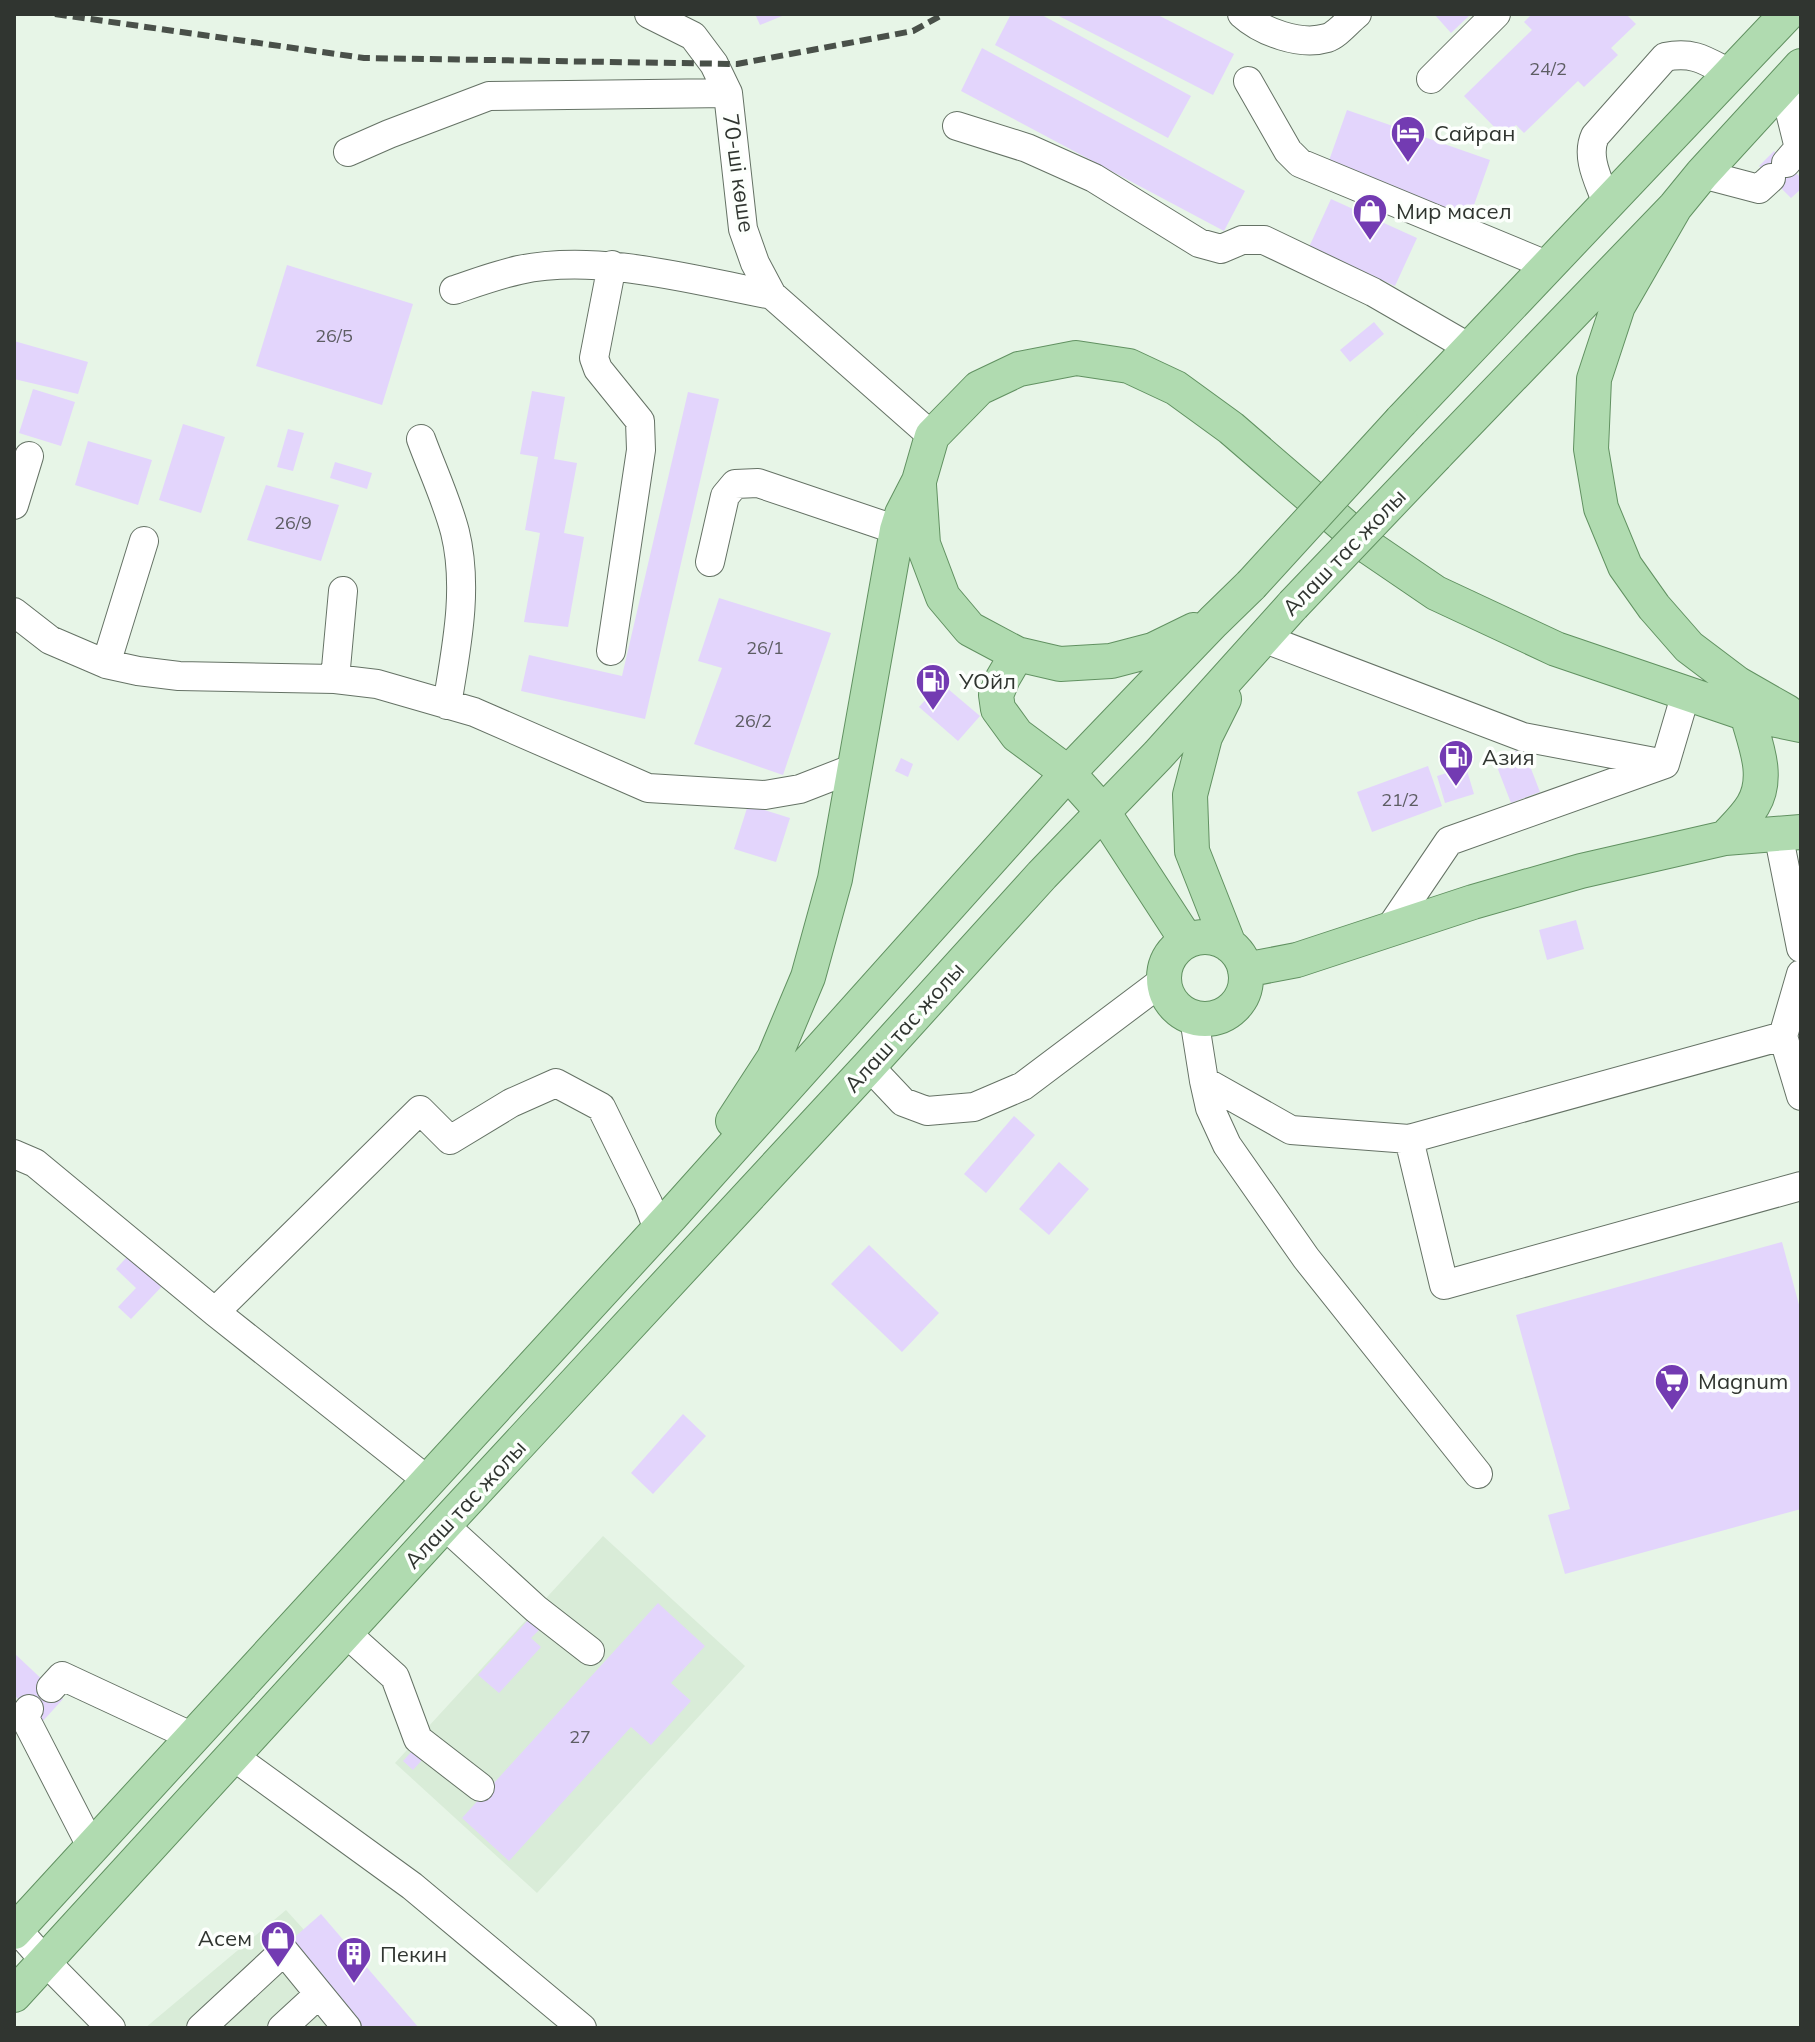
<svg xmlns="http://www.w3.org/2000/svg" width="1815" height="2042" font-family="Mulish,sans-serif">
<style>
.built{fill:#d9ecd8}
.building{fill:#e3d5fc}
.lines{fill:none;stroke-linecap:round;stroke-linejoin:round}
.minor-casing{stroke:#657265;stroke-width:30}
.major-casing{stroke:#619161;stroke-width:36}
.minor{stroke:#fff;stroke-width:28}
.major{stroke:#b0dbb0;stroke-width:34}
.rail{stroke:#495049;stroke-width:6;stroke-dasharray:12 6;stroke-linecap:butt}
.major-bridge-casing{stroke:#619161;stroke-width:36;stroke-linecap:butt}
.major-bridge{stroke:#b0dbb0;stroke-width:34}
.labels{text-anchor:middle;dominant-baseline:central;stroke-width:7;stroke-linejoin:round;paint-order:stroke}
.number-label{font-size:18px;fill:#5d5d63}
.poi-label{font-size:22px;fill:#303530;stroke:#fcfffc;text-anchor:start}
.street-label{font-size:22px;fill:#303530;stroke:#fcfffc}
</style>
<rect width="100%" height="100%" fill="#e7f5e7"/>
<path class="built" d="M603,1536L745,1666L537,1893L395,1763Z
M286,1910L393,2028H145Z"/>
<path class="building" d="M755,14H787L760,25Z
M1011,14H1040L1191,96L1168,138L995,45Z
M1055,14H1156L1234,54L1213,95Z
M1434,14H1471L1451,33Z
M1532,14H1626L1636,24L1611,48L1618,55L1584,87L1578,81L1524,133L1516,125L1504,137L1464,96L1532,30L1524,22Z
M982,48L1245,191L1224,231L961,91Z
M1347,110L1490,160L1469,219L1326,169Z
M1774,151L1801,178V189L1791,198L1759,166Z
M1331,199L1417,238L1395,286L1309,247Z
M287,265L413,304L382,405L256,366Z
M1374,322L1384,334L1350,362L1340,350Z
M14,341L88,362L78,394L14,379Z
M33,389L75,402L61,446L19,433Z
M532,391L565,397L554,459L577,463L564,533L584,537L568,627L524,622L540,533L525,530L538,457L520,454Z
M688,392L719,399L645,719L521,691L529,655L622,676Z
M183,424L225,437L201,513L159,500Z
M288,429L304,433L293,471L277,467Z
M88,441L152,460L138,505L75,485Z
M335,462L372,473L367,489L330,478Z
M266,485L339,505L321,561L247,540Z
M719,598L831,633L783,775L694,744L722,668L698,661Z
M941,683L980,716L958,741L919,707Z
M1523,748L1540,792L1511,803L1494,759Z
M901,758L913,764L908,777L895,771Z
M1428,766L1442,806L1372,832L1357,792Z
M1466,767L1474,794L1445,803L1437,776Z
M748,805L790,818L776,862L734,849Z
M1576,920L1584,949L1547,960L1539,930Z
M1014,1116L1035,1135L986,1193L964,1174Z
M1059,1162L1089,1189L1049,1235L1019,1209Z
M1782,1242L1801,1312V1509L1565,1574L1548,1515L1570,1509L1516,1315Z
M869,1245L939,1313L902,1352L831,1284Z
M134,1249L168,1280L131,1319L118,1307L136,1288L116,1269Z
M683,1414L706,1436L653,1494L631,1473Z
M658,1603L705,1646L671,1683L691,1701L651,1745L631,1727L509,1861L462,1818Z
M529,1619L540,1629L531,1638L541,1647L499,1693L478,1675Z
M14,1653L63,1699L42,1722L14,1695Z
M413,1750L423,1759L413,1770L403,1761Z
M321,1914L419,2028H363L289,1942Z"/>
<g class="lines">
<defs>
<path id="minor" d="M649,14L693,36L714,64L728,93L743,229L755,263L772,295L932,436
M1242,14C1262,32 1300,46 1327,38C1337,35 1348,21 1357,14
M1431,79L1496,14
M1248,81L1288,151L1300,163L1549,266
M1783,84L1799,148L1786,163
M957,126L1027,148L1094,178L1199,243L1221,249L1242,240H1264L1373,292L1470,348
M348,152L389,134L489,96L728,93
M1702,174L1759,189L1771,178
M1607,204C1600,183 1585,158 1595,136L1665,57C1694,51 1706,61 1731,74
M454,290C475,283 497,275 519,270C598,253 693,280 772,295
M421,439C432,469 447,501 455,532C469,589 456,649 447,705
M14,505L29,456
M710,562L725,496L735,484L758,483L897,530
M14,612L50,640L106,664L138,671L179,676L335,679L377,684L474,712L648,788L765,795L800,789L854,768
M1263,638L1523,737L1665,764L1686,693
M611,651L641,450L640,421L598,369L594,358L612,265
M106,664L144,541
M335,679L343,591
M1778,833L1801,948
M1388,931L1449,841L1665,764
M1194,1018L1204,1081L1210,1108L1227,1145L1306,1258L1478,1474
M1783,1036L1801,974
M869,1066L903,1102L927,1111L974,1107L1023,1086L1164,980
M1204,1081L1291,1130L1409,1139L1783,1036L1801,1096
M1409,1139L1444,1285L1801,1186
M14,1154L35,1163L215,1312
M427,1480L215,1312L420,1110L450,1140L511,1103L556,1083L601,1107L648,1203L658,1229
M444,1525L536,1609L590,1651
M346,1633L395,1677L418,1739L480,1787
M51,1688L62,1676L193,1737
M29,1709L24,1716L92,1848
M233,1756L412,1886L582,2028
M14,1926L45,1961L111,2028
M201,2028L284,1951L347,2028
M282,2028L319,1994"/>
<path id="major" d="M1675,207L1618,306L1594,379L1591,449L1601,508L1625,566L1654,607L1689,647L1738,684L1787,712
M1401,421L1787,14
M1436,455L1675,207L1702,174L1801,66
M919,485L923,544L943,597L970,629L1017,654L1060,664L1111,661L1153,650L1194,630
M1017,654L1003,678L996,695L998,709L1017,735L1068,773L1103,812L1187,941
M1224,699L1205,737L1190,795L1192,851L1229,945
M1725,838C1734,828 1746,817 1753,805C1770,777 1755,743 1747,714
M1164 978a41 41 0 1 1 82 0a41 41 0 1 1-82 0Z
M1245,970L1297,960L1473,902L1581,871L1725,838L1801,832
M733,1121L774,1058L808,977L835,879L897,530L902,514L919,481L932,436L979,388L1019,369L1076,358L1129,366L1176,388L1231,428L1370,548L1436,593L1556,649L1747,714L1801,725
M14,1932L672,1215L1068,773L1213,622L1251,585
M14,1995L444,1525L869,1066L1042,875L1158,755L1293,605"/>
</defs>
<use href="#minor" class="minor-casing"/>
<use href="#major" class="major-casing"/>
<use href="#minor" class="minor"/>
<use href="#major" class="major"/>
<path class="rail" d="M55,14L364,58L737,64L913,31L944,14"/>
<defs>
<path id="major-bridge" d="M1251,585L1401,421
M1293,605L1436,455"/>
</defs>
<use href="#major-bridge" class="major-bridge-casing"/>
<use href="#major-bridge" class="major-bridge"/>
</g>
<defs>
<symbol id="hotel-pin" viewBox="-11 -11 22 30"><path d="M0 17L-7.5 6A9.5 9.5 0 1 1 7.5 6Z" fill="#733bb2" stroke="#fcfffc"/><path d="M-6-4.5h1.5V1H6V5H4.5V3h-9V5H-6ZM-4 0a1.8 1.8 0 1 1 3.6 0ZM.5 0V-2.5h3Q6-2.5 6 0Z" fill="#fff"/></symbol>
<symbol id="shop-pin" viewBox="-11 -11 22 30"><path d="M0 17L-7.5 6A9.5 9.5 0 1 1 7.5 6Z" fill="#733bb2" stroke="#fcfffc"/><path d="M-5-2.5h2.3a2.7 3.5 0 0 1 5.4 0H5L5.5 6h-11ZM-1.5-2.5h3a1.5 2.3 0 0 0-3 0Z" fill="#fff"/></symbol>
<symbol id="fuel-pin" viewBox="-11 -11 22 30"><path d="M0 17L-7.5 6A9.5 9.5 0 1 1 7.5 6Z" fill="#733bb2" stroke="#fcfffc"/><path d="M-5.5-6h7V0h2V4h1.3V-2.5L3-4.5l.8-.8L6-3V5H2.5V1h-1V6h-7ZM-4.2-4.7v3.2H.2V-4.7Z" fill="#fff"/></symbol>
<symbol id="supermarket-pin" viewBox="-11 -11 22 30"><path d="M0 17L-7.5 6A9.5 9.5 0 1 1 7.5 6Z" fill="#733bb2" stroke="#fcfffc"/><path d="M-6-5.5h2.5l.6 2H6L4.5 2H-2.5L-4.4-4H-6ZM-1.5 3.2a1.3 1.3 0 1 0 .1 0ZM3 3.2a1.3 1.3 0 1 0 .1 0Z" fill="#fff"/></symbol>
<symbol id="building-pin" viewBox="-11 -11 22 30"><path d="M0 17L-7.5 6A9.5 9.5 0 1 1 7.5 6Z" fill="#733bb2" stroke="#fcfffc"/><path d="M-4-6H4V6H1V3H-1V6H-4ZM-2.5-4.3h1.7v1.8h-1.7ZM.8-4.3h1.7v1.8H.8ZM-2.5-1h1.7V.8h-1.7ZM.8-1h1.7V.8H.8Z" fill="#fff"/></symbol>
</defs>
<g fill-rule="evenodd">
<use href="#hotel-pin" x="1388" y="113" width="40" height="54"/>
<use href="#shop-pin" x="1350" y="191" width="40" height="54"/>
<use href="#fuel-pin" x="913" y="661" width="40" height="54"/>
<use href="#fuel-pin" x="1436" y="737" width="40" height="54"/>
<use href="#supermarket-pin" x="1652" y="1361" width="40" height="54"/>
<use href="#shop-pin" x="258" y="1918" width="40" height="54"/>
<use href="#building-pin" x="334" y="1934" width="40" height="54"/>
</g>
<g class="labels">
<g class="number-label">
<text x="1548" y="68">24/2</text>
<text x="334" y="335">26/5</text>
<text x="293" y="522">26/9</text>
<text x="765" y="647">26/1</text>
<text x="753" y="720">26/2</text>
<text x="1400" y="799">21/2</text>
<text x="580" y="1736">27</text>
</g>
<g class="poi-label">
<text x="1434" y="133">Сайран</text>
<text x="1396" y="211">Мир масел</text>
<text x="959" y="681">УОйл</text>
<text x="1482" y="757">Азия</text>
<text x="1698" y="1381">Magnum</text>
<text x="252" y="1938" text-anchor="end">Асем</text>
<text x="380" y="1954">Пекин</text>
</g>
<g class="street-label">
<text transform="translate(739 173) rotate(82)">70-ші көше</text>
<text transform="translate(1344 552) rotate(-46)">Алаш тас жолы</text>
<text transform="translate(904 1027) rotate(-48)">Алаш тас жолы</text>
<text transform="translate(465 1504) rotate(-47)">Алаш тас жолы</text>
</g>
</g>
<rect width="1815" height="2042" fill="none" stroke="#303530" stroke-width="32"/>
</svg>
